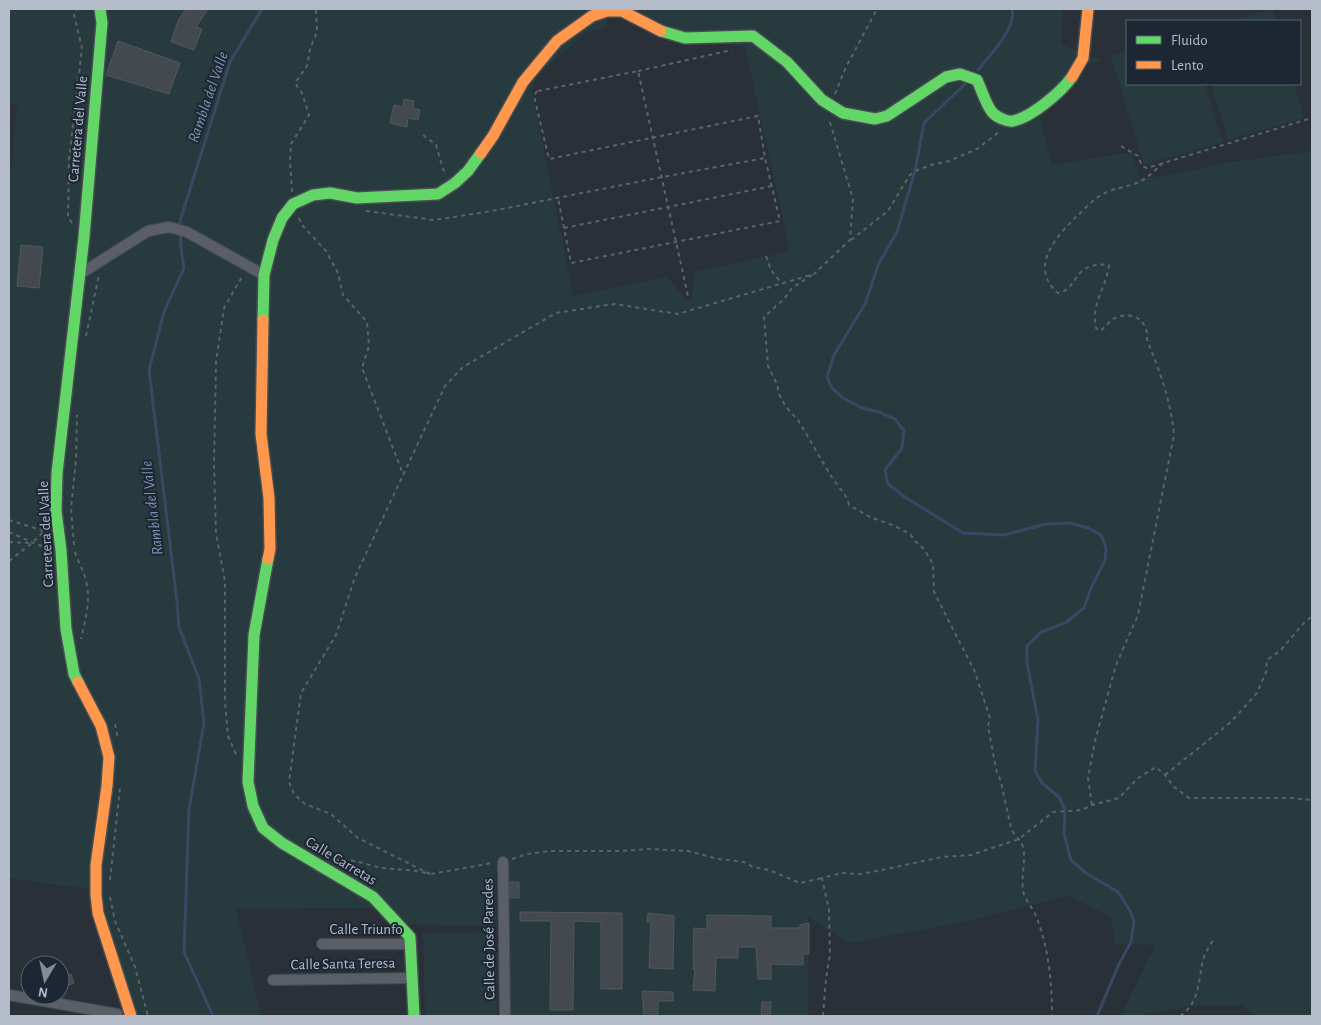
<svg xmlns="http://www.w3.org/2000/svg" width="1321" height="1025" font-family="'Alegreya Sans',sans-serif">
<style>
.green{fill:#273a3e;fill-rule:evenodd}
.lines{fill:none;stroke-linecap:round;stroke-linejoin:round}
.stream{stroke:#384963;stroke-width:3}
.building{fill:#444950;stroke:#52575f}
.street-casing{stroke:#484c53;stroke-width:12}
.fast-casing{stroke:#484c53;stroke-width:14}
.slow-casing{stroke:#484c53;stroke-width:14}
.path{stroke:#5d636a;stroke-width:2;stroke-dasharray:4 4;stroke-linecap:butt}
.street{stroke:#5a5e66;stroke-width:10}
.fast{stroke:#63d668;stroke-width:11}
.slow{stroke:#ff974d;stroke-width:11}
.labels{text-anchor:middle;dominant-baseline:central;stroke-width:4;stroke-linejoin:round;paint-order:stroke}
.street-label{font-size:15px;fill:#b4bcc9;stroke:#1d2633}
.water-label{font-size:16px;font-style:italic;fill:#7c92b1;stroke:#1d2633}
</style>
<rect width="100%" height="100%" fill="#2a3038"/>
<path class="green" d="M9,9H1063L1061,44L1102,61L1087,63L1039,112L1051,165L1132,152L1140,179L1179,173L1225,163L1312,151V1016H1255L1242,1005L1190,1006L1135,1016H1121L1155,945L1115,944L1111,917L1068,896L968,921L850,943L808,917V1016H511L509,868L494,874L497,926L393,924L376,908L236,909L261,1016H136L95,890L9,878V197L17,104L9,103ZM607,18H627L690,42L745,46L790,251L695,272L692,298L687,300L667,277L573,296L532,90L537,75L586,33L608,27Z
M1272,9L1276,21H1229Z
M1127,51V84H1205L1223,142L1144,165L1111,56Z
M1211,84H1294L1304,118L1228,140Z
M495,932L497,1016H425L423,934Z"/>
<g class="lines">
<path class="stream" d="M978,70C989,56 1017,28 1012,9
M965,84L924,123L915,171L897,232L879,263L865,304L834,355L827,377L832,388L843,398L862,408L879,412L895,419L904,431L902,448L885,470L888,484L905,497L963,533L1004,535L1046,524L1070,523L1088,528L1101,535L1106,548L1105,560L1091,588L1084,608L1065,623L1041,632L1027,646V663L1038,720L1035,771L1042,783L1059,797L1065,810L1064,834L1071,860L1086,873L1118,892L1129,909L1134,921L1131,942L1119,964L1097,1016
M213,1016L184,952L189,810L204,723L199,679L179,627L177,602L149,370L164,312L184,268L181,249L180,221L230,62L262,9"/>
</g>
<path class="building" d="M186,9H208L196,27L202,29L194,50L171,42L178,21Z
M118,41L180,63L169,94L106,75Z
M404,99L414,101L413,108L420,110L418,120L408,118L407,127L390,123L394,105L403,107Z
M21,245L43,247L39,288L17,286Z
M510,882H519V898H510Z
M520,912L622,913V989H601V922L574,921L573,1010H550L551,921H520Z
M648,913L674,916L673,969L649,968L651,922H647Z
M707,915L771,916V928H800V925L809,923V954H803V965L771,964V979H758L756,947H738V958H716L715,991L693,990L695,969H693L694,958H693L694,928L707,929Z
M71,974L74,983L60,989V976Z
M642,991L673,992V1001H658V1016H644Z
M762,1002H771L770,1016H761Z"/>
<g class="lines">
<defs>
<path id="street" d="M80,274L148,231L169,227L187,232L264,275
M503,862L505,1016
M322,944H410
M273,980L413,978
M9,995L117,1014"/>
<path id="fast" d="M661,31L685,38L753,36L787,62L822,100L843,113L875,119L887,116L946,77L960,74L977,80C981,88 986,105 992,112C996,117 1007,122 1013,121C1032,117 1061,92 1072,77
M263,320L264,275L273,240L282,218L293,204L313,195L330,193L357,198L438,194L455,183L468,171L481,153
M268,559L254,635L248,782L253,806L263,828L282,843L373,897L410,937L414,1016
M78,682L74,674L66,629L61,550L56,511L57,473L84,237L102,23L100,9"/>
<path id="slow" d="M1072,77L1083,58L1088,9
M481,153L493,136L523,82L557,41L592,16L607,11H622L661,31
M263,320L261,434L269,498L270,549L268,559
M78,682L101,726L109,757L107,786L96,865V895L98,913L131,1016"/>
</defs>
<use href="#street" class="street-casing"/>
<use href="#fast" class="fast-casing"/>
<use href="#slow" class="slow-casing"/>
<path class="path" d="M638,71L732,50
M537,91L534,96L549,159L758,116L765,158L780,221L571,263L558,198
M538,91L638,71L688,296
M835,94L846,67L877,9
M423,135L436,145L443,169L447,174
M1121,146L1138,156L1142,166L1147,168L1312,118
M292,192L290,161L291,144L309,115L302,93L295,83L307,66L310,49L317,32L316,9
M366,211L434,220L492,211L662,177L765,158
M299,218L302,225L326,251L338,273L343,295L367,322L369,346L362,368L403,474
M72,223L68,217L69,159L82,48L74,15L77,9
M564,228L772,186
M851,240L888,211L909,176L915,171L931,165L949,161L977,149L999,132
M766,256L771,270L782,284
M812,275L792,288L784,299L764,317L768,366L777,384L779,394L786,407L798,420L831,476L847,498L849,505L870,517L895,526L910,534L916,542L924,549L933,564L934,592L975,672L990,718L988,726L996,769L1001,782L1011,828C1013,835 1021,839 1023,847C1026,861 1021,876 1023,890C1024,900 1035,910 1038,921C1049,951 1052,984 1052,1016
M86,336L99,275
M9,520L44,531
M9,532L38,545L48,547
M9,542L30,543
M74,545L71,508L76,460L77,415
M75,552C77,559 81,566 84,574C92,595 86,618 81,639
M9,561L32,543L44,531
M115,724L118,739
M236,754L228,736L225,702V581L216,534L214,464L216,362L224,308L243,275
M1165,775L1231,722L1257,693L1266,672L1267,660L1281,650L1303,624L1312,616
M1092,805L1088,778L1095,741L1116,665L1138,615L1174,435C1171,402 1160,371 1147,340C1149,321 1133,310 1115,318C1109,321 1105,328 1100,331L1096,328C1091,302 1106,289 1109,265C1071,261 1080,289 1058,293C1028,267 1056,237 1077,216C1085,209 1093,199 1103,194C1114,188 1128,187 1139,182C1148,178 1156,169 1163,163
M512,859L527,854L550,851H621L648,849L688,851L718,859L744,862L753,867L769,870L800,883L822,878
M335,860C350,858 364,864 378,867C394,870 410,869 426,873
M430,874L358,838L331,814L305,804L294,794L289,782L301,693L336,635L355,577L445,386L463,367L556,313L614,304L678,314L814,274L850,240L853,199L829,119
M431,874L492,863
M110,880L120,788
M110,897L115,921L135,967L148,1016
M823,1016L826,979L830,954L829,910L822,878L842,873L861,874L877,871L942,857L971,855L1019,839L1053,812L1082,810L1092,805L1119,798L1138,778L1156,767L1165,775L1174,787L1189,798H1291L1312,800
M1180,1016C1200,1003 1198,981 1203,960C1205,953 1210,945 1214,939"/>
<use href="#street" class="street"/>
<use href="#fast" class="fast"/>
<use href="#slow" class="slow"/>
</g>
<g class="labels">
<g class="street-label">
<text transform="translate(78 129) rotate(-85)">Carretera del Valle</text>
<text transform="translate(46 534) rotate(-93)">Carretera del Valle</text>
<text transform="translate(341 861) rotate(31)">Calle Carretas</text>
<text x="366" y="929">Calle Triunfo</text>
<text transform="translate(489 939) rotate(-91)">Calle de José Paredes</text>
<text transform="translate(343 964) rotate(-1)">Calle Santa Teresa</text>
</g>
<g class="water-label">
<text transform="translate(208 97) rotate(-71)">Rambla del Valle</text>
<text transform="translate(152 508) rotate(-97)">Rambla del Valle</text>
</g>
</g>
<rect width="1321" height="1025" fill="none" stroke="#b4bcc9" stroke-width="20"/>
<rect x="1126" y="20" width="175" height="65" fill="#1d2633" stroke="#59626f"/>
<rect x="1136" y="36" width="25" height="8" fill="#63d668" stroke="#59626f"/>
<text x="1171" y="45" font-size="15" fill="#b4bcc9">Fluido</text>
<rect x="1136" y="61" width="25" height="8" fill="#ff974d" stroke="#59626f"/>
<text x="1171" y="70" font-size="15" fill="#b4bcc9">Lento</text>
<g transform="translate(45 980) rotate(189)"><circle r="24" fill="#1d2633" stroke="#59626f"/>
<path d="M0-4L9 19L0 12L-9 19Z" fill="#848b96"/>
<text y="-8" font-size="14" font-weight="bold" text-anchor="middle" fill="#b4bcc9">N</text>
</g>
</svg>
